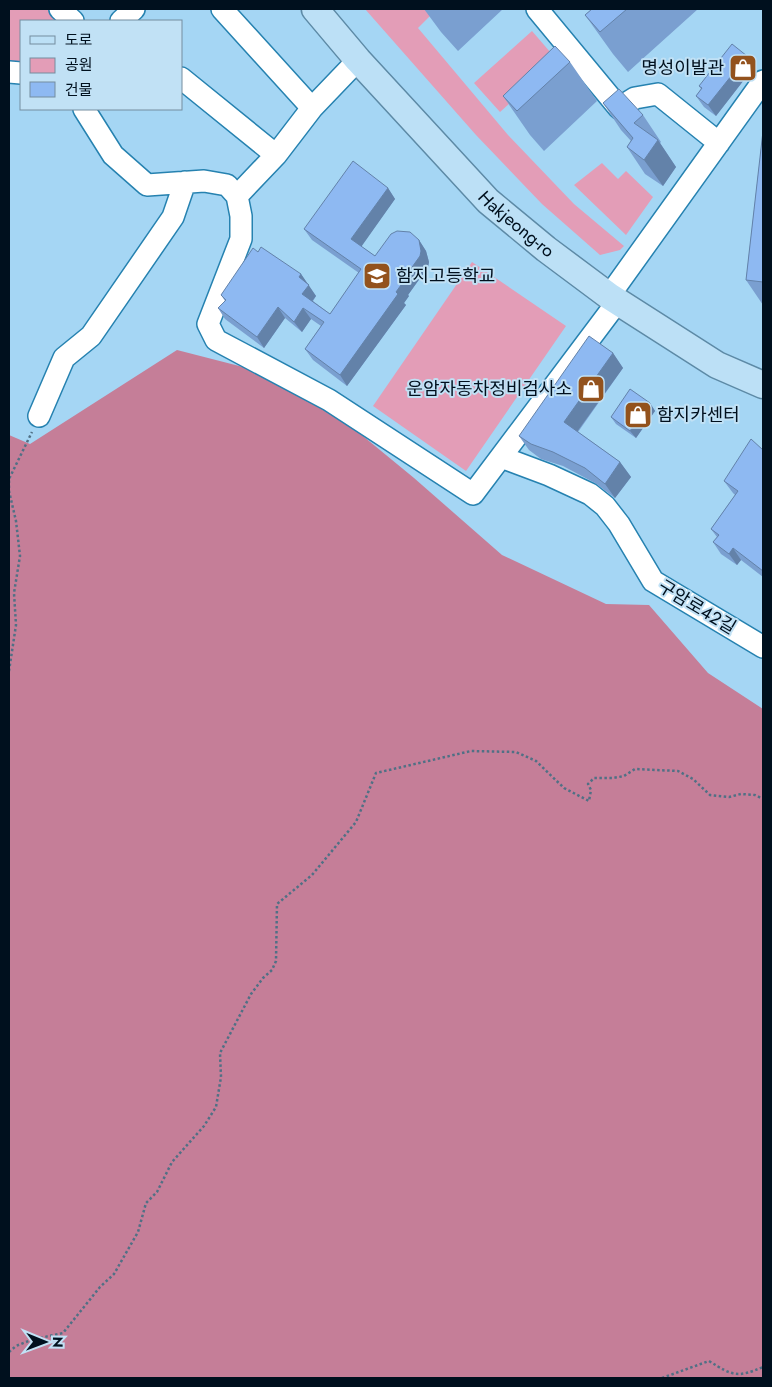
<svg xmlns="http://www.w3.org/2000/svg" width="772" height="1387" font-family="Jost,'Noto Sans KR',sans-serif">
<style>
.green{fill:#e39db7}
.forest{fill:#c57e98}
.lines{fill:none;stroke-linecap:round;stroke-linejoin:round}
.minor-casing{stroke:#2682b0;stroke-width:24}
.major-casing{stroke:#5d8aa6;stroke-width:29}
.path{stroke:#507085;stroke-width:2.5;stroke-dasharray:2.5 2.5;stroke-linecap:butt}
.minor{stroke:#fff;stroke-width:21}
.major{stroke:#bce0f6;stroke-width:26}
.wall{fill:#7a9fd0}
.shaded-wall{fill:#6382a9}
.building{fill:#8eb9f2;stroke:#6382a9}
.labels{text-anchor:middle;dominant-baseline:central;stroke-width:4;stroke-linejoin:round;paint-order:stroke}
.poi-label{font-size:18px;fill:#00101e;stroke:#c1e1f5;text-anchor:end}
.street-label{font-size:18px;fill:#00101e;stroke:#c1e1f5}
</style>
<rect width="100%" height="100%" fill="#a5d6f4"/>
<path class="green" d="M9,9H53L66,21H21V73L9,72Z
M365,9H437L418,28L508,135L574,204L624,246L620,250L600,255L542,204L476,135Z
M532,31L557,60L500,112L474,83Z
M602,163L618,179L626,171L653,197L626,235L574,185Z
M472,262L566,326L466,471L373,406Z"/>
<path class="forest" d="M177,350L247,368L313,395L414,478L502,555L606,604L649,605L708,673L763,709V1378H9V435L30,444Z"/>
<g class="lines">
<defs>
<path id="minor" d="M60,9L73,21
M222,9L312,108
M537,9L619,108L635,98L658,94L719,143
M121,21L134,9
M358,60L312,108L276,155L237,196L241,216V239L208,324L216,340L329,400L473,494L618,301
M9,72L21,73
M181,78L276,155
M84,109L113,155L147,185L204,181L227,185L237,196
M609,296L763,81
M39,416L64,358L91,336L173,217L185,182
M501,457L549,475L590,494L605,506L619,524L653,581L763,647"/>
<g id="major">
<path id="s1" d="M315,9L358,60L488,201L546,249L609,296L717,365L763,385"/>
</g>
</defs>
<use href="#minor" class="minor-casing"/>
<use href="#major" class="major-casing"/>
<path class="path" d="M9,671L16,625L14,593L20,556L16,521L9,491V479L32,432
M9,1352L16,1346L31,1340L63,1333L100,1287L114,1274L138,1232L146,1203L157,1192L172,1162L204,1126L216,1107L221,1077L220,1053L251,994L263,978L272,970L276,961L277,904L312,875L356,822L376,773L471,751L516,752L536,761L564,788L589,801L591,790L588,784L594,778H613L624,776L635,769L678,771L693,779L710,795L729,797L741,794L755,795L763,799
M662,1378L709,1361C733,1376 737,1378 763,1367"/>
<use href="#minor" class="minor"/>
<use href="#major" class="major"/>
</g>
<path class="wall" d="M424,9H503L458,51L441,32Z
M592,9H698L628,72L613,54L585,15Z
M747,56L754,67L716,116L704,107L696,96L701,89L699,86Z
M570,62L597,101L544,151L530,135L503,96Z
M603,103L643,115L661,142L660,143L676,167L663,186L645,174L627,147L631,141L621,130Z
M763,131V305L746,280Z
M388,188L395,199L361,246L375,256L419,240L426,251L429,262L428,267L408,295L409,296L404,303L406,305L347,386L313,360L305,349L321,326L311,319L302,332L285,318L264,348L225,319L218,308L225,301L221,295L258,252L301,274L316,296L313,301L330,314L359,273L312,240L304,229Z
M613,353L623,368L578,432L620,462L631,477L615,498L595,483L563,466L541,459L529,450L519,436Z
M650,403L655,411L636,438L616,424L611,417Z
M763,450V577L741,560L737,565L721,554L713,542L717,537L711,529L735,495L733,493L724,481Z"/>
<path class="shaded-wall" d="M747,56L754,67L716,116L708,105Z
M658,140L676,167L663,186L644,160Z
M388,188L395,199L359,250L351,239Z
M419,240L426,251L429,262L428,267L408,295L409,296L404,303L406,305L347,386L340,375L396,292Z
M301,274L316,296L310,304L302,294L299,277Z
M278,307L285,318L264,348L257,337Z
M303,308L311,319L302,332L294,322Z
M613,353L623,368L574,436L564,422Z
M650,403L655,411L636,438L630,431Z
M620,462L631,477L615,498L605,484Z
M733,548L741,560L737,565L729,554Z"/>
<path class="building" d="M592,9H627L600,32L585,15Z
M732,44L747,56L708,105L696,96L702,88L699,86Z
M555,46L570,62L517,111L503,96Z
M619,89L643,115L634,123L658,140L644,160L627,147L633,138L603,103Z
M763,131V282L746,280Z
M353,161L388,188L351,239L375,256L391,234L397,231L410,232L419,240L421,251L420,256L400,284L401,285L396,292L398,294L340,375L305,349L324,322L303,308L294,322L278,307L257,337L218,308L226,300L221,295L253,248L258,252L261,247L301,274L299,277L309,285L302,294L330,314L361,269L304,229Z
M589,336L613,353L564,422L620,462L605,484L585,468L553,452L531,444L519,436Z
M630,389L650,403L630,431L611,417Z
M751,439L763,450V571L733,548L729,554L713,542L719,535L711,529L738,491L724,481Z"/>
<defs>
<symbol id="shop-square" viewBox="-11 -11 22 22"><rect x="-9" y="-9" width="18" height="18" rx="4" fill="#93521d" stroke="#c1e1f5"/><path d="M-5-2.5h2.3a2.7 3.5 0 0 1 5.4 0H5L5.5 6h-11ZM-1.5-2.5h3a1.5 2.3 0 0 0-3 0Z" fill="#fff"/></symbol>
<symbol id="school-square" viewBox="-11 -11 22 22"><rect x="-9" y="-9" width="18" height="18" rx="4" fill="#93521d" stroke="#c1e1f5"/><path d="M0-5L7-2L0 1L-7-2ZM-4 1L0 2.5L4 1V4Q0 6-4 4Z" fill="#fff"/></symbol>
</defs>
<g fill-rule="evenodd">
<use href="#shop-square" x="727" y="52" width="32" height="32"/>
<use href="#school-square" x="361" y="260" width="32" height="32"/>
<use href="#shop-square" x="575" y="373" width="32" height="32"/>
<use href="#shop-square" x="622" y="399" width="32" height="32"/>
</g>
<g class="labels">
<g class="poi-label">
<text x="724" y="68">명성이발관</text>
<text x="396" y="276" text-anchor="start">함지고등학교</text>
<text x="572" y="389">운암자동차정비검사소</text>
<text x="657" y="415" text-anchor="start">함지카센터</text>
</g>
<g class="street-label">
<text stroke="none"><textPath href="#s1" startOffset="295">Hakjeong-ro</textPath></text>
<text transform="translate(697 607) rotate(31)">구암로42길</text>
</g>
</g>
<rect width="772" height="1387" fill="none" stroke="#00101e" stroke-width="20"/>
<rect x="20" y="20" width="162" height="90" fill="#c1e1f5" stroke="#748d9f"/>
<rect x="30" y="36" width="25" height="8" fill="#bce0f6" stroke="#748d9f"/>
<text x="65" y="45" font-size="15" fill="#00101e">도로</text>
<rect x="30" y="58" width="25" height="15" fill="#e39db7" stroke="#748d9f"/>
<text x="65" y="70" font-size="15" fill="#00101e">공원</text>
<rect x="30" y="82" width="25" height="15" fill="#8eb9f2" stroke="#748d9f"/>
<text x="65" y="95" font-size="15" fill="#00101e">건물</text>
<g transform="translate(45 1342) rotate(91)" stroke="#c1e1f5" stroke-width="4" paint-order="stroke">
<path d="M0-4L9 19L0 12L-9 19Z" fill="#00101e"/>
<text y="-8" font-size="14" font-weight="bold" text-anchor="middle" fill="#00101e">N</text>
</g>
</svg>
